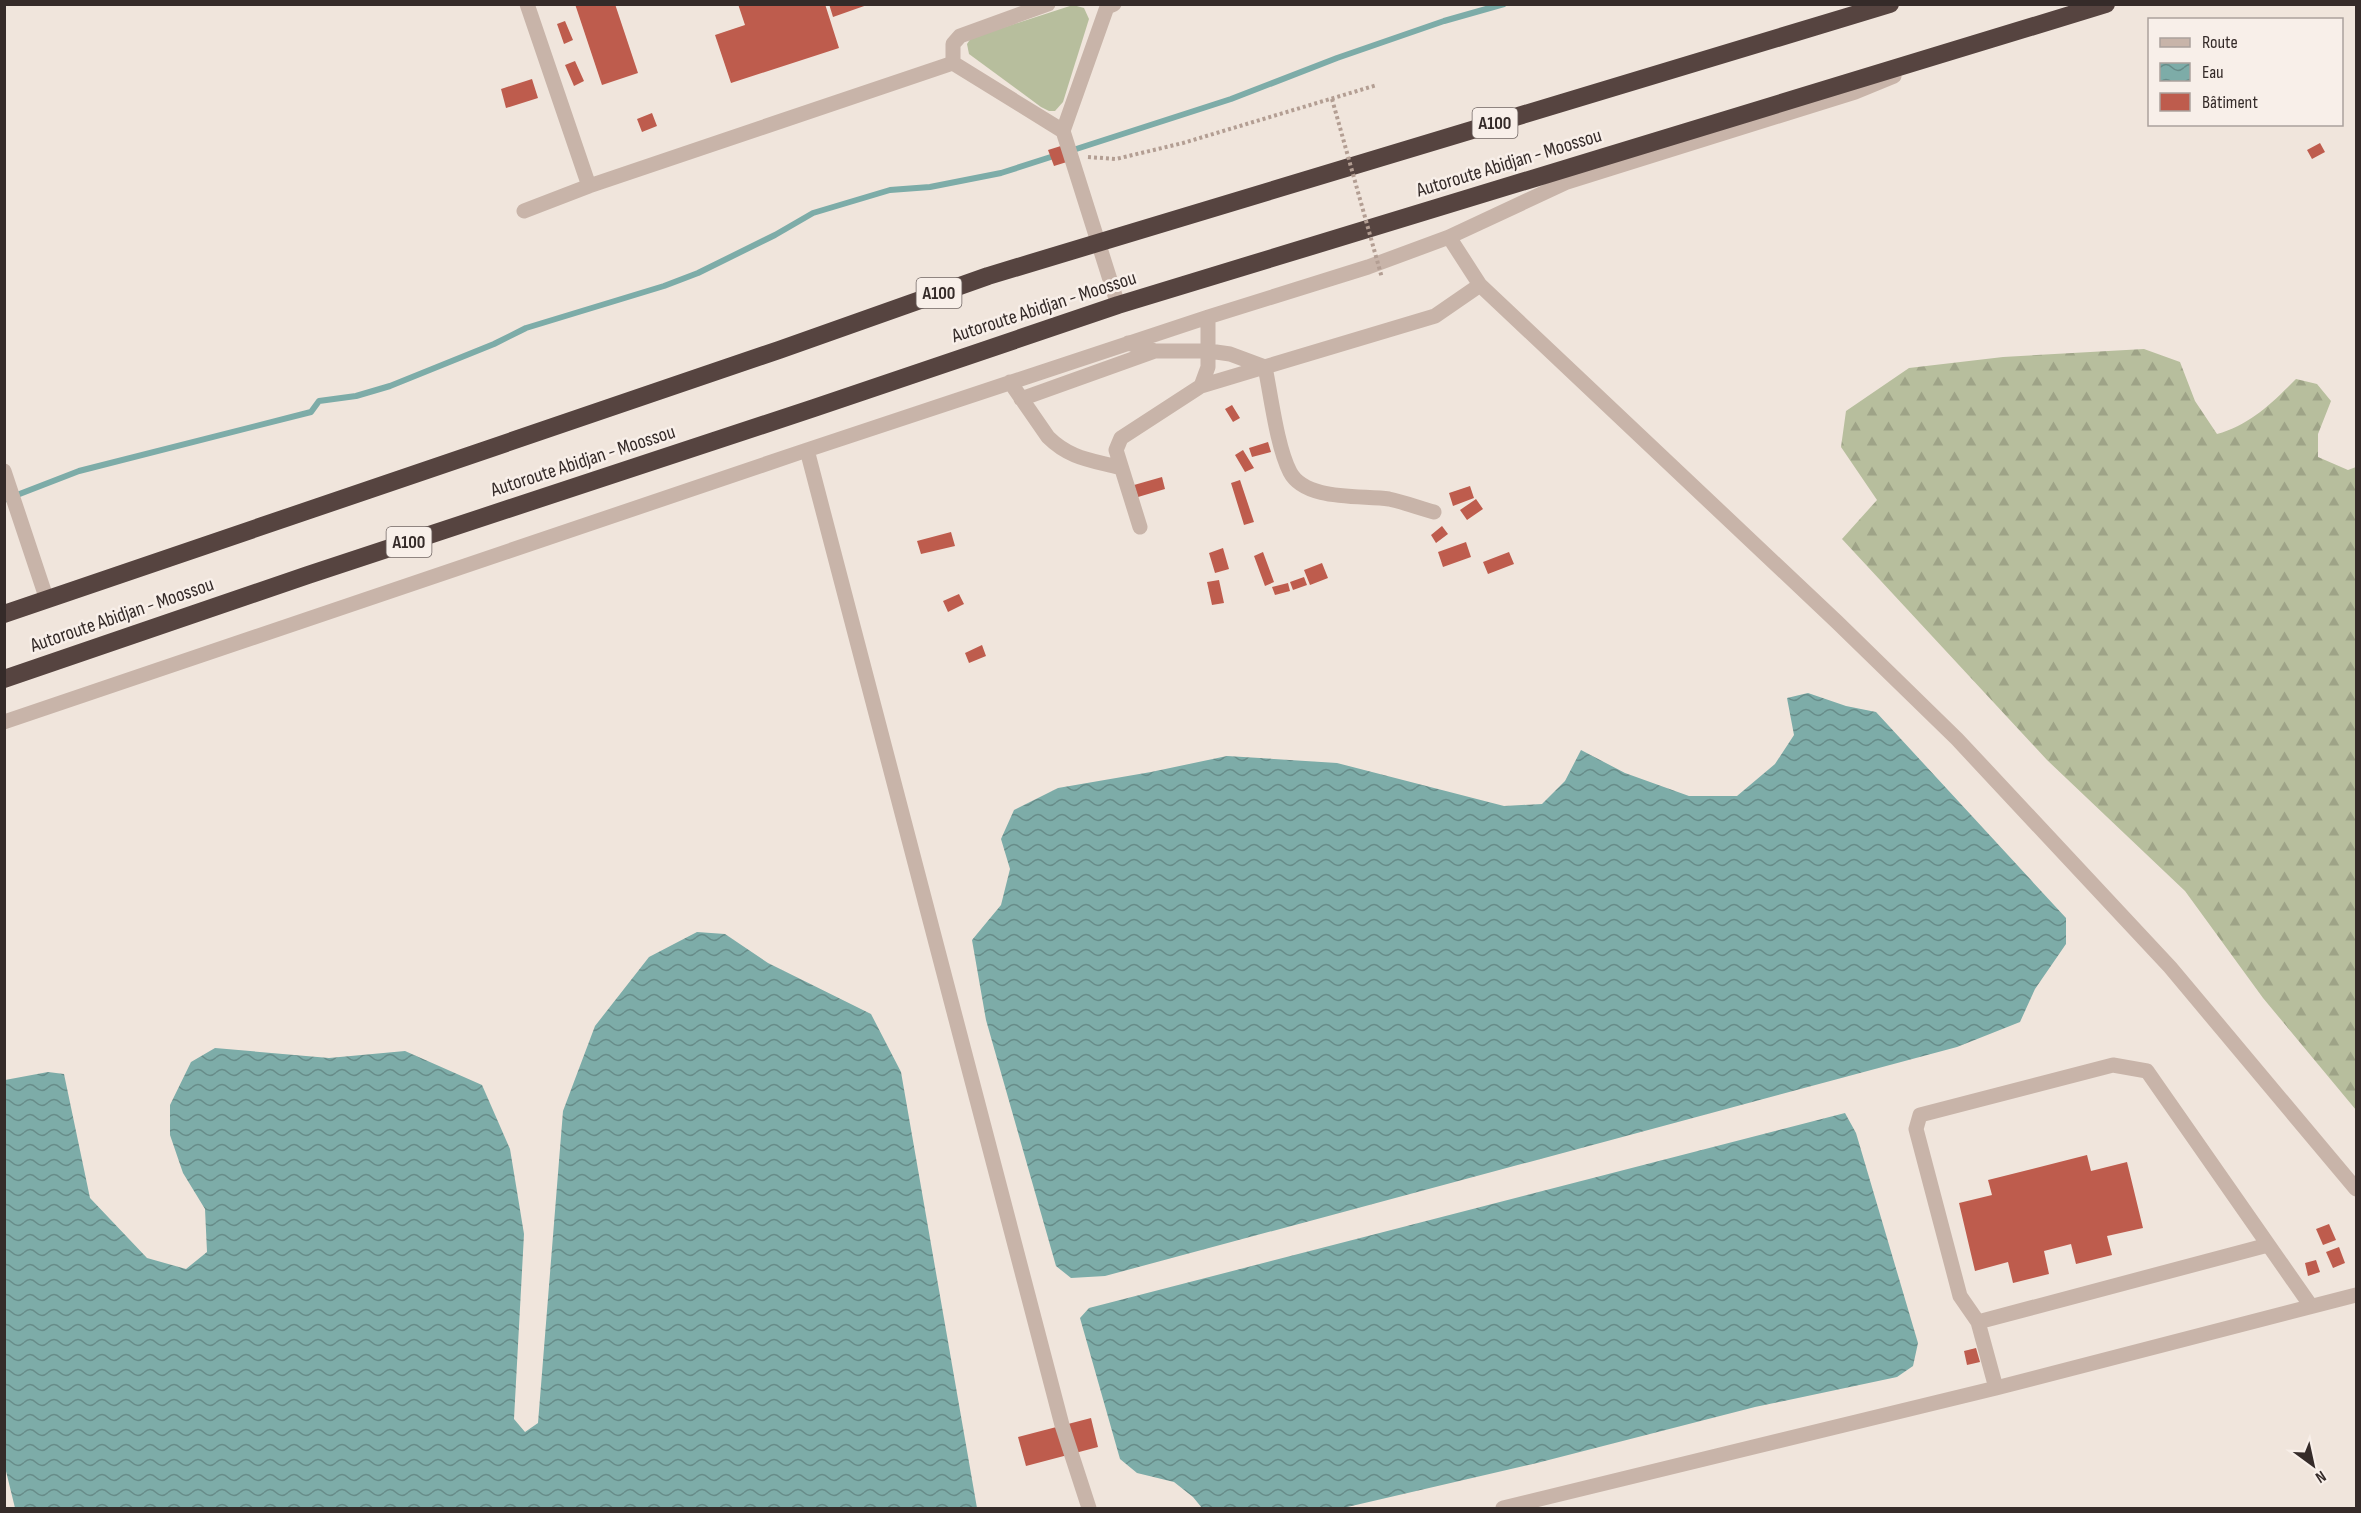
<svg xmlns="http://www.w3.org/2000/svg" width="2361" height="1513" font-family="'Sofia Sans Condensed',sans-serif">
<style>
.grass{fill:#b7be9d}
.forest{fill:url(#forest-firs)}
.water{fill:url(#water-waves)}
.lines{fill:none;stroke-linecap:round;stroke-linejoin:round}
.stream{stroke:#7daca8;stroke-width:6}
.building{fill:#be5c4d}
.path{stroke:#b39e93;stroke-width:4;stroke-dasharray:3 3;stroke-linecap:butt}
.minor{stroke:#c8b4a9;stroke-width:15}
.highway{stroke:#564440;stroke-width:18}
.path-bridge{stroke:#b39e93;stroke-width:4;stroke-dasharray:3 3;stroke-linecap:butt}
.labels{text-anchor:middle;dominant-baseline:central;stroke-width:5;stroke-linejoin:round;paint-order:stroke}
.shield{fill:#f8efe9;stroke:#706663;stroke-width:1.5}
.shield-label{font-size:18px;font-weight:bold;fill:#352b29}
.street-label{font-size:20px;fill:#352b29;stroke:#f8efe9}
</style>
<defs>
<pattern id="forest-firs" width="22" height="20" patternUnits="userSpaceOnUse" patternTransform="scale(1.5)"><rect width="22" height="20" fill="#b7be9d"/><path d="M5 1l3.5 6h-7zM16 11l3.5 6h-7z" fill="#9ea387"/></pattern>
<pattern id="water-waves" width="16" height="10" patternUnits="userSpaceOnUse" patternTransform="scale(1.5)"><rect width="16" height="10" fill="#7daca8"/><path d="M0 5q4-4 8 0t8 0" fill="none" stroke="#678c89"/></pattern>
</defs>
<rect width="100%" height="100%" fill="#f0e5dc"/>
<path class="grass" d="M1073,5L1084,8L1089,19L1063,102L1055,111H1049L1041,107L969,54L967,44L971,38Z"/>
<path class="forest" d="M2144,349L2180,362L2195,401L2217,434C2250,425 2272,403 2296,379L2317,384L2331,401L2318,434V457L2348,470L2356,467V1110L2263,998L2185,891L2047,760L1842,539L1877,500L1841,447L1846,411L1909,368L2003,357Z"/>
<path class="water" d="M1808,693L1846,706L1876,712L2066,918V944L2035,989L2020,1022L1957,1047L1105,1276L1071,1278L1056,1266L986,1020L972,940L1001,905L1010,869L1001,839L1014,810L1058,788L1151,772L1227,756L1337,763L1504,806L1542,804L1565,781L1581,750L1625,773L1689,796H1737L1775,764L1794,735L1787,698Z
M697,932L725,934L768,963L871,1014L901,1072L977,1508H15L4,1463L5,1080L48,1072L64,1074L90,1198L147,1258L186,1269L207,1252L205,1209L183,1173L170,1135V1105L191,1062L215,1048L329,1058L405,1051L482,1085L510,1149L524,1234L514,1419L525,1432L538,1423L563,1111L595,1026L649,957Z
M1845,1113L1856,1133L1918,1343L1913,1366L1897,1377L1755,1407L1537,1463L1343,1508H1202L1193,1497L1174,1482L1137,1473L1120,1459L1080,1318L1089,1308Z"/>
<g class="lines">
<path class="stream" d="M1070,151L1231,99L1337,58L1444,21L1504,4
M4,500L79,471L311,412L319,401L356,396L390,386L494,344L526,328L664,286L698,273L775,235L813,213L890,190L930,187L1001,173L1057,155"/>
</g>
<path class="building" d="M575,4H615L638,73L602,85Z
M738,4H825L839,48L731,83L715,35L745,25Z
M829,4H867V5L833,17Z
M565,21L573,40L564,44L557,24Z
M575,61L584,81L574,86L565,65Z
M532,79L538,98L506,108L501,89Z
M652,113L657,126L642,132L637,119Z
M2320,143L2325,152L2312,159L2307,150Z
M1064,145L1070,161L1054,166L1048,150Z
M1232,405L1240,418L1233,422L1225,409Z
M1268,442L1271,452L1252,457L1249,448Z
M1243,450L1254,468L1245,472L1235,455Z
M1162,477L1165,489L1138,497L1134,485Z
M1240,480L1254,522L1244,525L1231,483Z
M1470,486L1474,498L1453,506L1449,493Z
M1476,499L1483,509L1467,520L1460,510Z
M1442,526L1448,534L1436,543L1431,535Z
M951,532L955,546L921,554L917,541Z
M1466,542L1471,557L1443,567L1438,552Z
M1223,548L1229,569L1215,573L1209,553Z
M1263,552L1274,582L1265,586L1254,556Z
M1509,552L1514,564L1488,574L1483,562Z
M1322,563L1328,578L1310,585L1304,570Z
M1304,577L1307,585L1293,590L1290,582Z
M1219,580L1224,603L1212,605L1207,582Z
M1288,583L1290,591L1275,595L1272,587Z
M959,594L964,604L948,612L943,601Z
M982,645L986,656L969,663L965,653Z
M2087,1155L2091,1171L2127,1162L2143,1228L2107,1236L2112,1255L2076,1264L2071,1244L2044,1251L2049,1274L2013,1283L2008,1262L1975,1271L1959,1203L1992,1195L1988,1180Z
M2329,1224L2336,1240L2323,1245L2316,1229Z
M2339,1247L2345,1263L2333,1268L2326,1252Z
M2316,1260L2320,1272L2308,1276L2305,1263Z
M1976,1348L1980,1362L1967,1365L1964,1351Z
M1091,1418L1098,1447L1026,1466L1018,1437Z"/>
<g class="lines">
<path class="path" d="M1088,157L1116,159L1183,143L1377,85"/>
<path class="minor" d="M527,4L589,186
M1114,4L1107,7L1063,131L1118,305
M953,63L1063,131
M953,63V44L960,36L1048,4
M524,211L589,186L953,63
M1449,237L1480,285L1837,622L1957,739L2170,967L2356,1189
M1128,343L1155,351H1209L1230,354L1265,367C1271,396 1277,447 1290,472C1305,501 1361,495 1389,499C1404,502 1419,508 1434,512
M1010,382L1048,437C1070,459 1092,460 1121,468
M1201,386L1208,367V317
M1021,399L1155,351
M807,450L1062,1425L1089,1508
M4,471L47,600
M1140,527L1116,450L1121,438L1201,386L1435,316L1480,285
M4,722L807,450L1208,317L1368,267L1449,237L1567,182L1855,92L1894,76
M1978,1322L2268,1245
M1996,1388L1978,1322L1960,1296L1916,1129L1920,1115L2113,1065L2147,1071L2311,1306
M1503,1508L1996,1388L2356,1295"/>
<path class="highway" d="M4,614L779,350L988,276L1890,4
M4,679L308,575L814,408L1118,305L2106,4"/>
<path class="path-bridge" d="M1332,99L1382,278"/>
</g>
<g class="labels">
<g class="shield">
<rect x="1472.5" y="108" width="45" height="30" rx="4.5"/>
<rect x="916.5" y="278" width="45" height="30" rx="4.5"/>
<rect x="386.5" y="527" width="45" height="30" rx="4.5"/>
</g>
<g class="shield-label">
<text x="1495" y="123">A100</text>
<text x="939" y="293">A100</text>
<text x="409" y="542">A100</text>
</g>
<g class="street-label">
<text transform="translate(1509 163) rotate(-17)">Autoroute Abidjan - Moossou</text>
<text transform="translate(1044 307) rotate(-18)">Autoroute Abidjan - Moossou</text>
<text transform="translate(583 461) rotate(-18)">Autoroute Abidjan - Moossou</text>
<text transform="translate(122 615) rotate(-19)">Autoroute Abidjan - Moossou</text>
</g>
</g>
<rect width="2361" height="1513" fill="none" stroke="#352b29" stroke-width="12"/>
<rect x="2148" y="18" width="195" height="108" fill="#f8efe9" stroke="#aaa19c" stroke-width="1.5"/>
<rect x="2160" y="38" width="30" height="9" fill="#c8b4a9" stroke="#aaa19c" stroke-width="1.5"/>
<text x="2202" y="48" font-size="18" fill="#352b29">Route</text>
<rect x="2160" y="63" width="30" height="18" fill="url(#water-waves)" stroke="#aaa19c" stroke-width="1.5"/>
<text x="2202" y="78" font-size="18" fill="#352b29">Eau</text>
<rect x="2160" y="93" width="30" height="18" fill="#be5c4d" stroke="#aaa19c" stroke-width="1.5"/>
<text x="2202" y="108" font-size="18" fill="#352b29">Bâtiment</text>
<g transform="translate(2313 1465) rotate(147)" stroke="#f8efe9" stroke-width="4.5" paint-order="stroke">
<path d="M0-4.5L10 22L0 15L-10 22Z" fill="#352b29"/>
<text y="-9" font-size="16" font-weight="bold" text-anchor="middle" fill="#352b29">N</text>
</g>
</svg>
